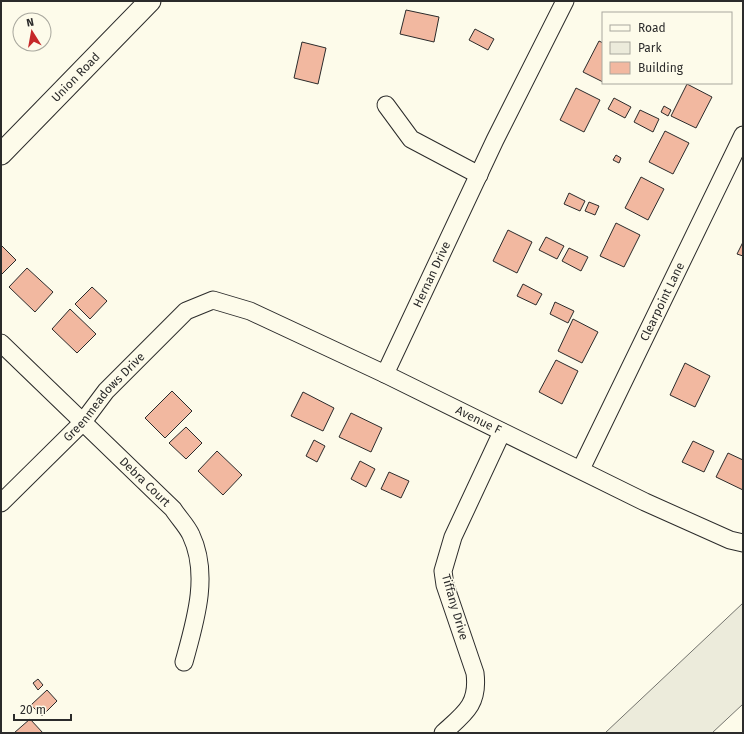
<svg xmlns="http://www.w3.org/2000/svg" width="744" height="734" font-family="'Fira Sans',sans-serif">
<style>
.green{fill:#ecebdb;stroke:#74746e}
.building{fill:#f2b8a0;stroke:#2b2b2b}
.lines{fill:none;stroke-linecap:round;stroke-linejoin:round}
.minor-casing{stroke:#2b2b2b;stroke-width:19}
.tertiary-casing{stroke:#2b2b2b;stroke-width:23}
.minor{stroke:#fdfbea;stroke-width:17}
.tertiary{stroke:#fdfbea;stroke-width:21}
.labels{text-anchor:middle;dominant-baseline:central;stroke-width:3;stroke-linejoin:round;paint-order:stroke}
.street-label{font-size:12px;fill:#2b2b2b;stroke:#fdfbea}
</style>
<rect width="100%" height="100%" fill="#fdfbea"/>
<path class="green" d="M743,603V704L712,733H605Z"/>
<path class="building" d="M406,10L439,17L434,42L400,34Z
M475,29L494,39L488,50L469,40Z
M599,41L603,43V82L583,72Z
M302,42L326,48L318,84L294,78Z
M687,84L712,97L696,128L671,116Z
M576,88L600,100L584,132L560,120Z
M614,98L631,107L625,118L608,109Z
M664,106L671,110L668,116L661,112Z
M640,110L659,119L653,132L634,122Z
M665,131L689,143L673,174L649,162Z
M616,155L621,158L619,163L613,160Z
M641,177L664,189L648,220L625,208Z
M569,193L585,201L580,211L564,204Z
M589,202L599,206L595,215L585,211Z
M616,223L640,235L624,267L600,256Z
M508,230L532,242L517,273L493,261Z
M546,237L564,246L557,259L539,250Z
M743,242V256L737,254Z
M1,245L16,260L1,275Z
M569,248L588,257L581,271L562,261Z
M27,268L53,292L35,312L9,287Z
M523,284L542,294L536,305L517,296Z
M92,287L107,301L90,319L75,304Z
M555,302L574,311L568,323L550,314Z
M70,309L96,334L77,353L52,329Z
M573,319L598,332L582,363L558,351Z
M556,360L578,371L562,404L539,392Z
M685,363L710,376L695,407L670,395Z
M172,391L192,411L165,438L145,418Z
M303,392L334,408L323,431L291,416Z
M351,413L382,428L371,452L339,437Z
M186,427L202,443L186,459L169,443Z
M314,440L325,446L317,462L306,456Z
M693,441L714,451L704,472L682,462Z
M217,451L242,475L223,495L198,471Z
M728,453L743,460V490L716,477Z
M360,461L375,469L366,487L351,479Z
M389,472L409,481L401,498L381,489Z
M38,679L43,685L38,690L33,683Z
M47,690L57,701L42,716L31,705Z
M30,719L43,733H14Z"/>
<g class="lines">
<defs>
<g id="minor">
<path d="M386,105L411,139L479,175"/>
<path id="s1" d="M1,343L173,509C178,517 187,526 191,535C210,575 195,622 184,662"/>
<path id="s2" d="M385,374L495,140L565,1"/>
<path id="s3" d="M581,469L743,135"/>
<path id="s4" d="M1,503L82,423L106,391L186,311L213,300L250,311L385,374L645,502L730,540L743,543"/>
<path d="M443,733C464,714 479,705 475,673L445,585L443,571L453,537L502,432"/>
</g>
<g id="tertiary">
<path id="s5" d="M1,154L150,1"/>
</g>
</defs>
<use href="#minor" class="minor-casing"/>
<use href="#tertiary" class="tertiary-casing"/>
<use href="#minor" class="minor"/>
<use href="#tertiary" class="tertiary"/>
</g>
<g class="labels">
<g class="street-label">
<text stroke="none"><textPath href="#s5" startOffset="107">Union Road</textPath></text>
<text stroke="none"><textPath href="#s2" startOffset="110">Hernan Drive</textPath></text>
<text stroke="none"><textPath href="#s3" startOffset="186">Clearpoint Lane</textPath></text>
<text stroke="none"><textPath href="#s4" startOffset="148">Greenmeadows Drive</textPath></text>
<text stroke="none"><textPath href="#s4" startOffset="588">Avenue F</textPath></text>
<text stroke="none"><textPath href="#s1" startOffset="200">Debra Court</textPath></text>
<text transform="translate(455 607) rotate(74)">Tiffany Drive</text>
</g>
</g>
<rect width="744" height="734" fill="none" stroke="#2b2b2b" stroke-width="4"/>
<rect x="602" y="12" width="130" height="72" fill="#fdfbea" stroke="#a9a89e"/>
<rect x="610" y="25" width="20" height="6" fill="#fdfbea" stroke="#a9a89e"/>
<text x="638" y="32" font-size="12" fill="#2b2b2b">Road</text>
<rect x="610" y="42" width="20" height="12" fill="#ecebdb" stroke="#a9a89e"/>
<text x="638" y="52" font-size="12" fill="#2b2b2b">Park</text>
<rect x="610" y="62" width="20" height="12" fill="#f2b8a0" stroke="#a9a89e"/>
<text x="638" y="72" font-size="12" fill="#2b2b2b">Building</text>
<g transform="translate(32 32) rotate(349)"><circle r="19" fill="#fdfbea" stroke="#a9a89e"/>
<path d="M0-3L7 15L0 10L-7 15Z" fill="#c62828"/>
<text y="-6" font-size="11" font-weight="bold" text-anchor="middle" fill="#2b2b2b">N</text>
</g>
<path d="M14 714v6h57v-6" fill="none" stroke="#2b2b2b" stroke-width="2"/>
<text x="20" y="714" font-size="12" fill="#2b2b2b" stroke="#fdfbea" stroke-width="3" paint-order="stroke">20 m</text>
</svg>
